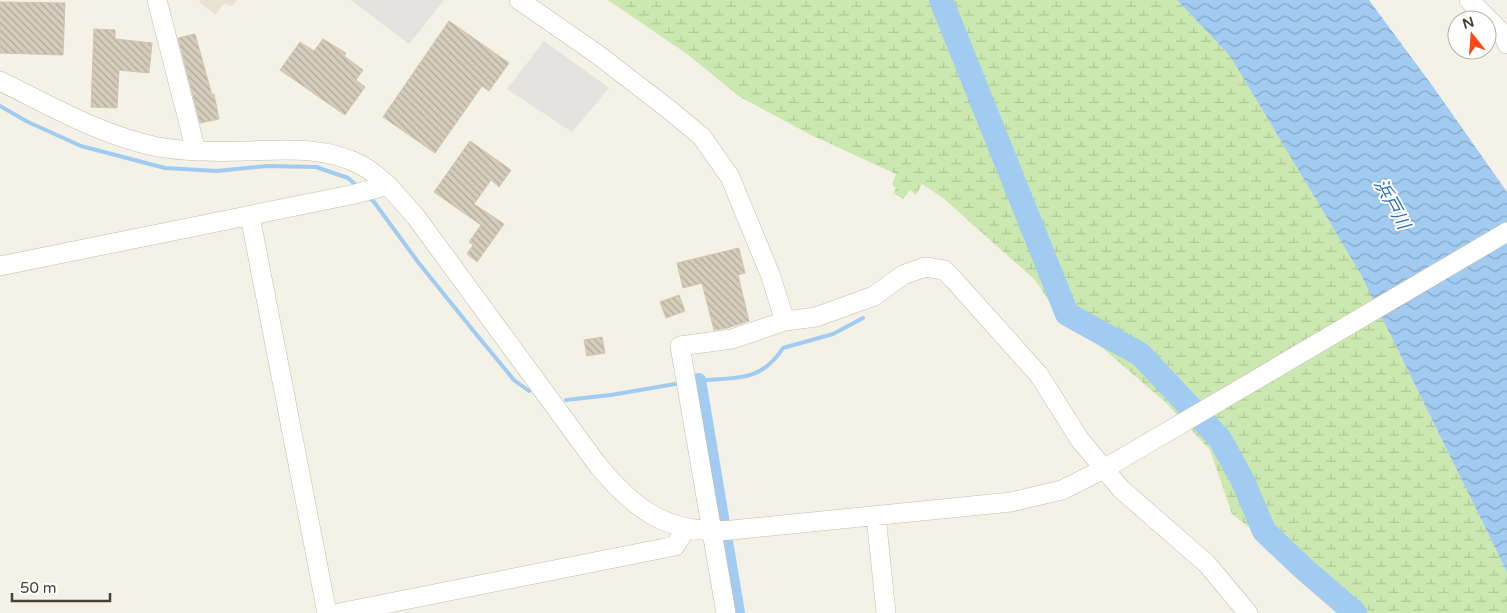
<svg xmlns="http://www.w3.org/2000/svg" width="1507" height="613" font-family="'Varela Round','Noto Sans JP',sans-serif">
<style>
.residential{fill:#e8e3d5}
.wetland{fill:url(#wetland-marsh)}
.parking{fill:#e5e3df}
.water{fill:url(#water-waves)}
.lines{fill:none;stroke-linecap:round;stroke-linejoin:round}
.stream{stroke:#a2cbf1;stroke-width:4}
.canal{stroke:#a2cbf1;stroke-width:14}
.river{stroke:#a2cbf1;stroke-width:24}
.building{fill:url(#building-back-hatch);stroke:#d0c6af}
.minor-casing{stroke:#c2bcac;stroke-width:20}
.minor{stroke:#fff;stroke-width:19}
.labels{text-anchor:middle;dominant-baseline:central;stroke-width:4;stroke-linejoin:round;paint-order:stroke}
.water-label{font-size:18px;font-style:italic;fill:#2d71b4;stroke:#fff}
</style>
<defs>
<pattern id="wetland-marsh" width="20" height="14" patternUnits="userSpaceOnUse" patternTransform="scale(1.25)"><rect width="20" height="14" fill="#cae8af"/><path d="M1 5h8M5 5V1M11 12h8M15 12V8" fill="none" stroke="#afc897"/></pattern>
<pattern id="water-waves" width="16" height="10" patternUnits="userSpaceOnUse" patternTransform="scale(1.25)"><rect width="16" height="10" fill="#a2cbf1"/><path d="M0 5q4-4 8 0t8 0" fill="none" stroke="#86a6c4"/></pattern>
<pattern id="building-back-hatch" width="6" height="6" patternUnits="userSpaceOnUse" patternTransform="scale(1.25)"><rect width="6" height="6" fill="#d5cdbc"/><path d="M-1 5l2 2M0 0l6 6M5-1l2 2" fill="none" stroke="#afa89a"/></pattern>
</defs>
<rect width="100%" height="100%" fill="#f4f1e7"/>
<path class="residential" d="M201,0H237L232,6L224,4L215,15L199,2Z"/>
<path class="wetland" d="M608,0H1177L1230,56L1360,273L1507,572V613H1346L1268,542L1232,514L1210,450L1165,402L1105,350L1062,320L1035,280L943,198L922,184L916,195L910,190L903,199L893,193L896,188L892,184L896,174L811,135L740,97L687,54Z"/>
<path class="parking" d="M351,0H444L409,44Z
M544,41L609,88L572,132L507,89Z"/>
<path class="water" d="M1177,0H1369L1434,88L1507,192V572L1360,273L1230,56Z"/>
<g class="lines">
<path class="stream" d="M0,106L28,122L81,146L165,168L217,171L267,166L316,167L348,178L358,187
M369,197L374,202L418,262L476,334L514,380L529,391
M690,382C729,375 758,387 783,348L833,334L863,318
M566,400L611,395L681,383"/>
<path class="canal" d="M699,380L738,613"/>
<path class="river" d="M941,0L1067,314L1140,354L1220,439L1243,481L1264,531L1303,568L1355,613"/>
</g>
<path class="building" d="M0,2L65,3L63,55L0,53Z
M449,21L509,63L489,91L482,86L435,153L383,117Z
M94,29L115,30V39L152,43L149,73L119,70L117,108L91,107Z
M195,34L212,95L214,94L219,119L200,123L178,38Z
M323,39L346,53L344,56L363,70L356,80L365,87L345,115L280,70L300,42L314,51Z
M470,141L511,170L499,187L491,180L474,204L504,224L477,262L467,254L473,245L469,242L481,225L434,192Z
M739,248L745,273L738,275L749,321L727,328L714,330L702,283L683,288L677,263Z
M679,295L685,311L666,318L660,302Z
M602,337L605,353L587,356L584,340Z"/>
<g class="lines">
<defs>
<path id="minor" d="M157,0L196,151
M519,0L597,54L671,111L702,137L730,177L770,274L785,321
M1469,0L1503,34L1507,44
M0,81C51,106 102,136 158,147C186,152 216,152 245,151C285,150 324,146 361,165C383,177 399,198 416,217L597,464C635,511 669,535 732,530L1011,502L1062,490L1104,469L1507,232
M250,216L327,613
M0,266L355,194L388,185
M876,516L886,613
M339,613L675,546L686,528
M726,613L680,346L732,339L785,321L816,317L874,296L903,275L925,267L944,270L954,280L1039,375L1080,440L1121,489L1207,564L1248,613"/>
</defs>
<use href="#minor" class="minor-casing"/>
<use href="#minor" class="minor"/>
</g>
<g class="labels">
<g class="water-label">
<text transform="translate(1392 204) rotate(61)">浜戸川</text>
</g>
</g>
<g transform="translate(1472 35) rotate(343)"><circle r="24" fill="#ffffff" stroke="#b5b3af"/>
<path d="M0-4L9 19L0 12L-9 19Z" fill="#fc4815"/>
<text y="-8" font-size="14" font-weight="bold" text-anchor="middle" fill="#474136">N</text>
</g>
<path d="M12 593v8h98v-8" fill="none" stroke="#474136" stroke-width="2.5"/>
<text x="20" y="593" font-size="15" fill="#474136" stroke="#ffffff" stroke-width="4" paint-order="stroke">50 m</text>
</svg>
